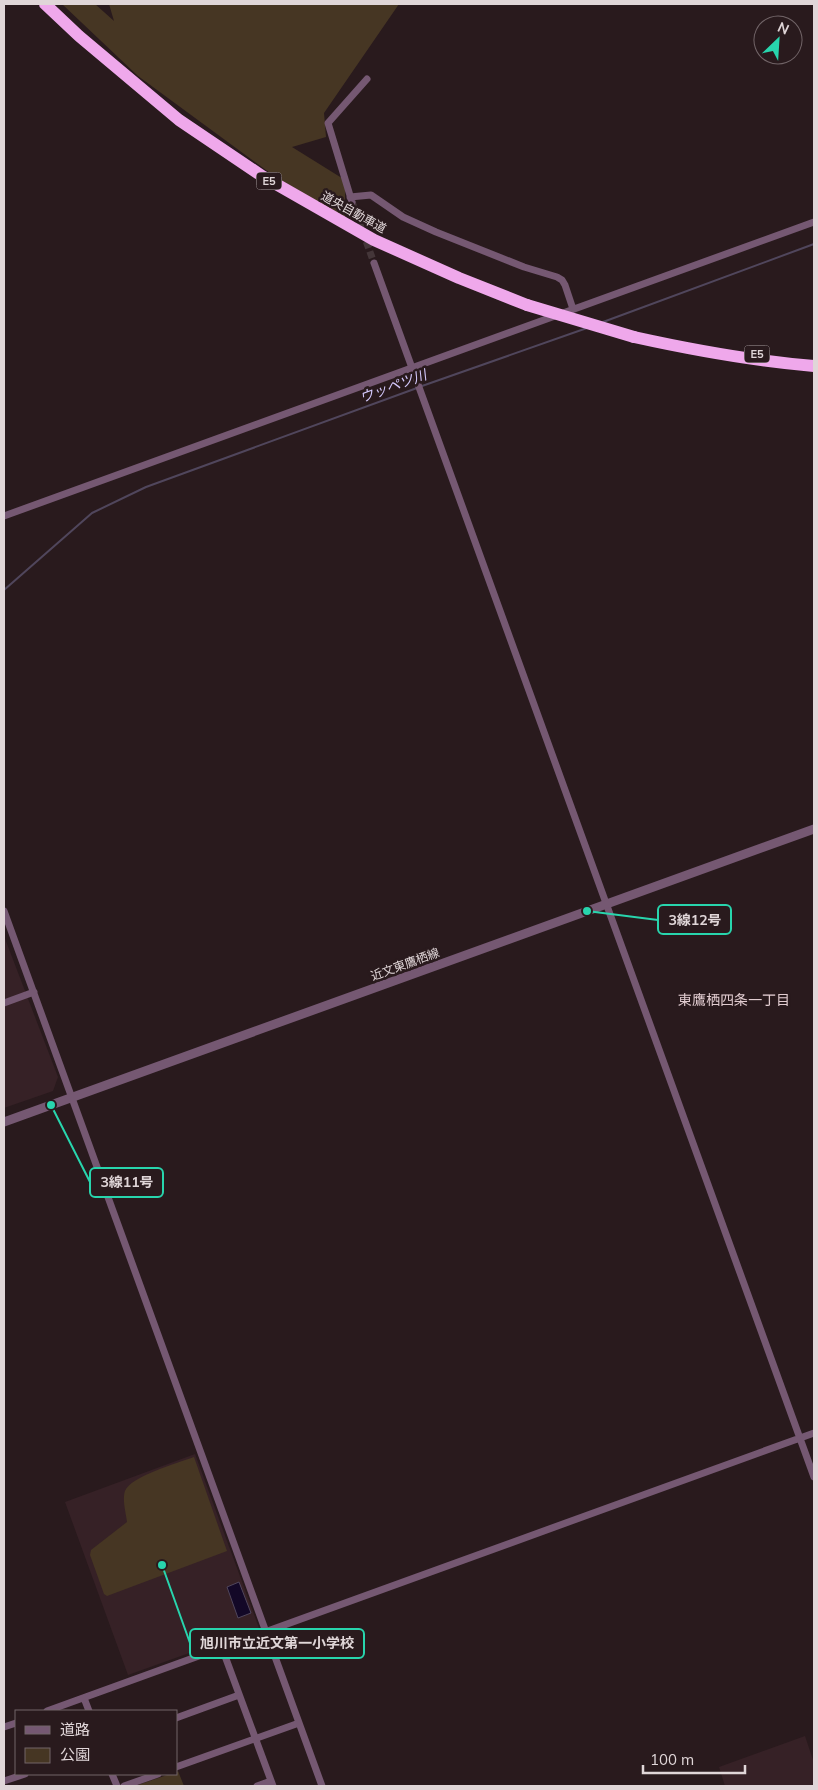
<svg xmlns="http://www.w3.org/2000/svg" width="818" height="1790" font-family="Mulish,'Noto Sans JP',sans-serif">
<style>
.built{fill:#362126}
.green{fill:#463623}
.water{fill:#130827;stroke:#50465c}
.lines{fill:none;stroke-linecap:round;stroke-linejoin:round}
.stream{stroke:#50465c;stroke-width:2}
.minor-tunnel{stroke:#443639;stroke-width:7;stroke-dasharray:7 3.5;stroke-linecap:butt}
.minor{stroke:#755872;stroke-width:7}
.tertiary{stroke:#755872;stroke-width:9}
.motorway{stroke:#efa8eb;stroke-width:12}
.motorway-bridge{stroke:#efa8eb;stroke-width:12}
.labels{text-anchor:middle;dominant-baseline:central;stroke-width:5;stroke-linejoin:round;paint-order:stroke}
.shield{fill:#291a1d;stroke:#a99ea0;stroke-width:1}
.shield-label{font-size:11px;font-weight:bold;fill:#e0d6d8}
.street-label{font-size:12px;fill:#e0d6d8;stroke:#291a1d}
.water-label{font-size:14px;font-style:italic;fill:#d4c9fc;stroke:#291a1d}
.neighbourhood-label{font-size:14px;fill:#e1ccd0;stroke:#291a1d}
.leader{fill:none;stroke:#28d5ad;stroke-width:2}
.callout-dot{fill:#28d5ad;stroke:#291a1d;stroke-width:2}
.callout{fill:#291a1d;stroke:#28d5ad;stroke-width:2}
.callout-label{font-size:14px;text-anchor:middle;font-weight:bold;fill:#e0d6d8}
</style>
<rect width="100%" height="100%" fill="#291a1d"/>
<path class="built" d="M4,936L58,1077L53,1091L4,1108Z
M195,1454L259,1628L128,1675L65,1502Z
M805,1736L814,1763V1786H725L719,1767Z"/>
<path class="green" d="M62,4H95L114,21L109,4H399L324,113L326,137L292,147L345,180V218L274,176L138,76Z
M194,1457L227,1551L107,1596L104,1594L90,1555L91,1550L127,1522C126,1513 122,1500 125,1491C131,1476 178,1463 194,1457Z
M178,1771L184,1786H135L170,1774H176Z"/>
<path class="water" d="M239,1582L251,1613L238,1618L227,1587Z"/>
<g class="lines">
<path class="stream" d="M603,322L814,244
M422,386L587,328
M4,590L92,513L146,487L417,388"/>
<path class="minor-tunnel" d="M352,202L374,263"/>
<path class="minor" d="M350,197L371,195L403,217L436,232L524,267L557,277L562,280L565,285L573,309
M352,202L328,123L367,79
M374,263L814,1477
M4,516L814,222
M4,911L322,1786
M4,1003L34,992
M222,1648L273,1786
M84,1698L89,1711
M47,1711L814,1433
M176,1718L239,1695
M4,1727L16,1723
M176,1767L299,1723
M112,1774L117,1786
M4,1781L25,1774
M124,1786L158,1774
M257,1786L271,1781"/>
<path class="tertiary" d="M4,1122L814,829"/>
<path class="motorway" d="M45,4L79,36L179,120L262,176L374,240L459,278L527,305
M634,337C693,350 753,361 814,366"/>
<path class="motorway-bridge" d="M527,305L634,337"/>
</g>
<g class="labels">
<g class="shield">
<rect x="256.5" y="172.5" width="25" height="17" rx="4"/>
<rect x="744.5" y="345.5" width="25" height="17" rx="4"/>
</g>
<g class="shield-label">
<text x="269" y="181">E5</text>
<text x="757" y="354">E5</text>
</g>
<g class="street-label">
<text transform="translate(354 212) rotate(29)">道央自動車道</text>
<text transform="translate(405 964) rotate(-20)">近文東鷹栖線</text>
</g>
<g class="water-label">
<text transform="translate(393 386) rotate(-20)">ウッペツ川</text>
</g>
<g class="neighbourhood-label">
<text x="734" y="1000">東鷹栖四条一丁目</text>
</g>
</g>
<path class="leader" d="M587 911L658 920M51 1105L90 1182M162 1565L190 1643"/>
<g class="callout-dot">
<circle cx="587" cy="911" r="5"/>
<circle cx="51" cy="1105" r="5"/>
<circle cx="162" cy="1565" r="5"/>
</g>
<g class="callout">
<rect x="658" y="905" width="73" height="29" rx="5"/>
<rect x="90" y="1168" width="73" height="29" rx="5"/>
<rect x="190" y="1629" width="174" height="29" rx="5"/>
</g>
<g class="callout-label">
<text x="695" y="925">3線12号</text>
<text x="127" y="1187">3線11号</text>
<text x="277" y="1648">旭川市立近文第一小学校</text>
</g>
<rect width="818" height="1790" fill="none" stroke="#e0d6d8" stroke-width="10"/>
<rect x="15" y="1710" width="162" height="65" fill="#291a1d" stroke="#726568"/>
<rect x="25" y="1726" width="25" height="8" fill="#755872" stroke="#726568"/>
<text x="60" y="1735" font-size="15" fill="#e0d6d8">道路</text>
<rect x="25" y="1748" width="25" height="15" fill="#463623" stroke="#726568"/>
<text x="60" y="1760" font-size="15" fill="#e0d6d8">公園</text>
<g transform="translate(778 40) rotate(25)"><circle r="24" fill="#291a1d" stroke="#726568"/>
<path d="M0-4L9 19L0 12L-9 19Z" fill="#28d5ad"/>
<text y="-8" font-size="14" font-weight="bold" text-anchor="middle" fill="#e0d6d8">N</text>
</g>
<path d="M643 1765v8h102v-8" fill="none" stroke="#e0d6d8" stroke-width="2.5"/>
<text x="650" y="1765" font-size="15" fill="#e0d6d8" stroke="#291a1d" stroke-width="4" paint-order="stroke">100 m</text>
</svg>
